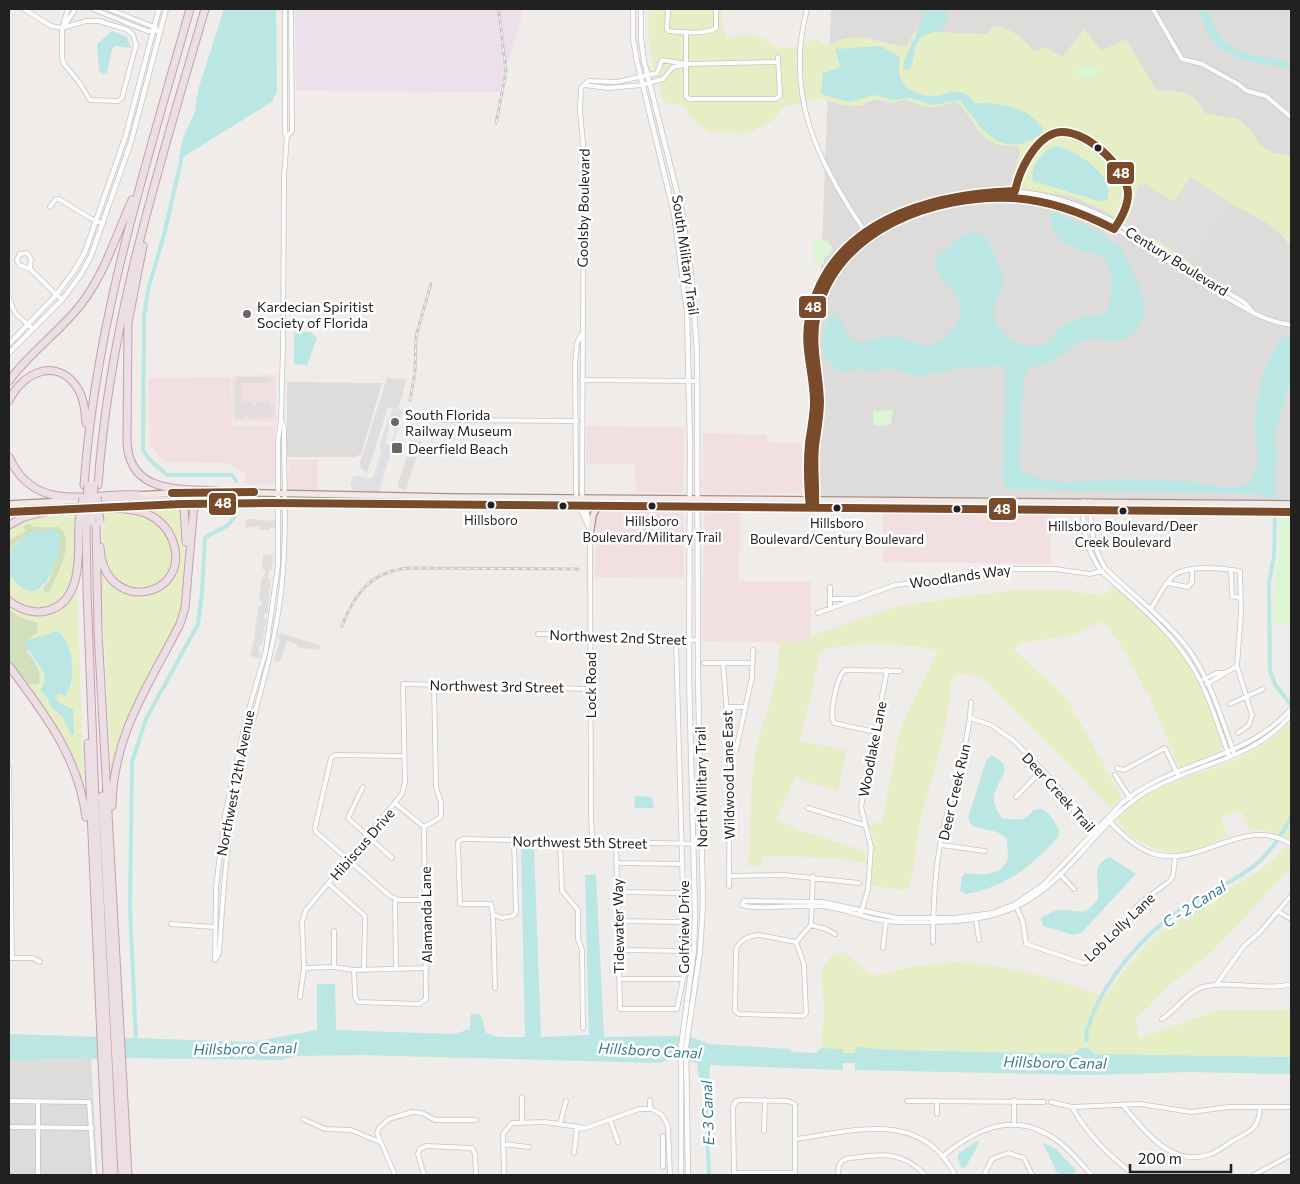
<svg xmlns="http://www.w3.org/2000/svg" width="1300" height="1184" font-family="Commissioner,sans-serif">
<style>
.residential{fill:#dedcdb}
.commercial{fill:#f2dfe2}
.industrial{fill:#ece1eb}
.grass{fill:#e6eec6;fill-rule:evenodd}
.forest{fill:#d2dfbd}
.park{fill:#dcf6d3}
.parking{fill:#dfdedd}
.plaza{fill:#dfe0e5;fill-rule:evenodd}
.water{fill:#bae6e4}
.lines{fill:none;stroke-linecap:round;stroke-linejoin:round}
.canal{stroke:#bae6e4;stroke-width:4}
.minor-casing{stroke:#c6c5c4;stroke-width:5.5}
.tertiary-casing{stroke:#c6c5c4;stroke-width:6}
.primary-casing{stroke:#a69285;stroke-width:8}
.motorway-casing{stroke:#c79db5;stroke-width:9}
.minor{stroke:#fdfcfc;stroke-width:4}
.tertiary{stroke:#fdfcfc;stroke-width:4.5}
.primary{stroke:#f2e9e6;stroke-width:5.5}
.motorway{stroke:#ecdfe4;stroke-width:7}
.rail-casing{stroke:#cbcbcb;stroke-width:3}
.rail{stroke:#fff;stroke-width:1;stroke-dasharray:4;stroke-linecap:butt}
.motorway-bridge-casing{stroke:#c79db5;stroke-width:9;stroke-linecap:butt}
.motorway-bridge{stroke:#ecdfe4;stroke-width:7}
.bus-1-casing{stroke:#fff;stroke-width:11}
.bus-1{stroke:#7a4b2a;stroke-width:8}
.bus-dot{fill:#212121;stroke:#fff;stroke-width:2}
.poi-dot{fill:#696867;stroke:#fff;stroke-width:2}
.labels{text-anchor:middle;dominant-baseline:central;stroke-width:5;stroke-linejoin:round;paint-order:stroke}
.bus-label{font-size:13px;fill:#212121;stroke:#fff}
.street-label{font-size:14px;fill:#212121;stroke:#fff}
.poi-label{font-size:14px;fill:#212121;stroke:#fff;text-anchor:start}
.water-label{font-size:15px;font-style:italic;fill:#367b90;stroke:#fff}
.line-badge{stroke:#fff;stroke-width:2}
.badge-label{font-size:14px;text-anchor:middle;font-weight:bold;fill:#fff}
</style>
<rect width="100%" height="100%" fill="#efecea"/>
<path class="residential" d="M831,9H1291V508L812,503Z
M287,382L382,383L361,454L355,457H287Z
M91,1059L98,1175H9V1060Z"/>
<path class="commercial" d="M276,375V422L233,421L232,376Z
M231,377L232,426H275V485L244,484L245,473L228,463L165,462L150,445L148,378Z
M586,426L684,427L683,493L636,492L635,464H586Z
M703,433L767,435V442L802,443V493L706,494L702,490Z
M289,460H318V490L291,489L288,487Z
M599,510L681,513L684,517V578L595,577L596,514Z
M704,512H740L739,581H811V643L702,641Z
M883,513L1051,514V564L883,562Z"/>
<path class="industrial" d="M295,9H524L499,92L296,91Z"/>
<path class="grass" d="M649,9H723L721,20L727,39L743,34L762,38L776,47L792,48L818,38L825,47C860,28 870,41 906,47L915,31L987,34L993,26C1012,28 1022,37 1034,52L1046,47L1062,57L1085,29L1101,51L1126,39L1157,91C1182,90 1192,90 1205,113L1238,119L1253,132L1259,144L1274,153L1291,156V249C1281,226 1251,215 1230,203L1190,265L1103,210L1071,196L1010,187L1020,154L1018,146C1012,146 1004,146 999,145C976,138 972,113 955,101L939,107H923L905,99L894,103L874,99L860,106L841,105L822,98L783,107L774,120L749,133L710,132L693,120L683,105L664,103C653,72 646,42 649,9Z
M142,509H183L185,592L179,623L124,727L112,780L100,564L116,589C150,607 193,579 176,542C172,532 151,517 142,509Z
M127,512C154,518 182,535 172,568C170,575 159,583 154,588L130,590L109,574L102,545L104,513Z
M76,515C75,561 79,636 9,598V574C18,586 29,597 45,586L56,562L61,540L9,552V528L33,517Z
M77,582L84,792L75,763L58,729L9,663V605C42,612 63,623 77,582ZM61,633C77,654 68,672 60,694L55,696L58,702L73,709L74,734L72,735L62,716L52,708L47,697L40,690L44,684L45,674L27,652Z
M1113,587C1133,605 1155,622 1172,642C1198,673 1209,710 1223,746L1221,751L1180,767L1178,765L1150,698L1118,641L1103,621L1071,635L1023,643L1018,645L1015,651L1066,697L1122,797L1111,808L984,679C972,674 961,669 951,681C949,731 931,778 919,826C914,848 917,870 907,890L871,886L873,836L868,824L882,822L898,740L905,718L938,650C899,643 860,641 821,650L800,741L846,750L838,791L795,778L777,819L802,831L866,851L867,864L839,858L763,856L759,866H748C752,831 749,797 754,762C760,722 781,683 779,642H810V636L898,606L1013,590H1066L1103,596Z
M1291,722V838L1259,830H1250L1241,811L1220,817L1228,836C1218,839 1210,846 1200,849C1171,859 1135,846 1117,821C1130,789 1210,772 1241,757C1260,748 1276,736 1291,722Z
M1285,846L1291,849V868L1210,954L1169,985L1146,1010L1136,1017L1139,1038L1219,1010H1291V1057L1093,1054L1088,1048H1081L1076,1054L894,1050L856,1047V1053H843L842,1049L821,1048L824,1019L822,970L831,956L845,952L870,975C883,976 894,971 907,968C927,964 952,962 972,963C1002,966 1034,973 1062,982C1077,986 1090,994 1106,996C1123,969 1151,936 1178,918C1210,895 1263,877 1285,846Z"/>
<path class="forest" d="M28,524L35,527H58C78,538 56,577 50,591L45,593L43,588L49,581L61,544L51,529L30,533L9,548V540L26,531L23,527Z
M9,609L17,616L38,623L37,633L27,640V652C34,659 42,674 39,684H29L9,663Z"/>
<path class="park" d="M1079,66L1097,67L1096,77L1078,75Z
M814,240L828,241L833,250L823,260L824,264H814Z
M893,410L891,423L885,426L874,425L873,411Z
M1278,517H1291V623L1273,624L1274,584L1280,543Z"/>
<path class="parking" d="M1190,177L1230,203L1192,263L1157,240L1152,241L1124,222L1132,210L1138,186L1144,183L1174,202Z
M237,377H271L267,383H242L241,386V401H252L253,406L256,405V401L270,402V406H274V415H271V418L259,416V418H249V416H243V419L235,418V380Z
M387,378L407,379L398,409L388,407L367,473L359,466Z
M412,440L421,442L406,490L397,487Z
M247,519L276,521L275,528H270V530H259V526L245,528Z
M263,554L273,555L272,570H269L268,579H271L267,614H264V618L267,619L265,627L262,628L265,629L262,645H259L258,652L261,653L259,658L250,656L254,640L257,639L254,638L256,623L259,622H256L259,605L262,606V601L259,600L262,577H265V570L262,569Z
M280,633L320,645L319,650L297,647V644L287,641L280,662L274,660L280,640L283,641L278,639Z"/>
<path class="plaza" d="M393,408L403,410L379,492L354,491L350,485L353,477L358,476L369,479L373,477L381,454L380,443ZM392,416L400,419L390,445L385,444Z"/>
<path class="water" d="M224,9H276L277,91L272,102L186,155L181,161L179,157L183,138L195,112L198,90Z
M921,9H946C952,42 926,25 917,43C913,52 914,62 909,70H905L903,67C907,47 924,29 921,9Z
M1199,9H1208C1223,61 1248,50 1291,62V69C1246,60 1211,62 1199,9Z
M112,31L127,37L131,48L115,46L112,49L107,73L103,74L99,71L97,44Z
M881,46L900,57C894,80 909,96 933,96C942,96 951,90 960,92C966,93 971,98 975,103C1000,103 1028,106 1043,129L1041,134C1035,137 1030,141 1024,143C991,152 976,120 960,100L933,105L910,98L892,100L875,95L849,102L821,94L823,73L839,68L840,65L835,49Z
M1058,146C1077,152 1116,175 1107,200L1099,201L1033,181C1029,167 1044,148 1058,146Z
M1051,212H1056L1097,231L1122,248L1142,293L1145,308L1141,324L1129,337L1118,341L1090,338L1078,343L1053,362L1029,368L1023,378L1020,459L1022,471C1053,489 1093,479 1127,479C1146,479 1165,480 1184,481C1203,481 1235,496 1250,480C1264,465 1253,436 1255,417C1257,397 1268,337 1291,335V378L1275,434V447L1278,458L1275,482L1277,499L1256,494L1006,489L1002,477L1006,372L1002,366L966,367L920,376L889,368L878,372L859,369L839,372C818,358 819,334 831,313L837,315L852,342C866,343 877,337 891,337C907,336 906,341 920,345C935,350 950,334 957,323C960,317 962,305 959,300C950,281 935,283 936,258L958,238L976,232L987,237C991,246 1003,271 1003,280C1003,291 995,299 994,309C990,335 1026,352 1046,343C1052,341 1054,333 1058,329C1062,325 1067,323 1071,321C1084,315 1096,318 1108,311L1111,293V269L1100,255C1079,252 1045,241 1051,212Z
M297,332H311L317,338L307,365L294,364V333Z
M51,529L58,533C63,544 58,555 54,566C43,595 28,600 9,574L11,548L30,533Z
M57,631C74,642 77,680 65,696L60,694L55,696L58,702L73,709L74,734L71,735L62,716L52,708L47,697L40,690L44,684L45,674L25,646L28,640Z
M992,755L1003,763L1005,771C996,790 987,798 1002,818C1009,819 1018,821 1025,818C1029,816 1031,812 1034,810C1047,804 1054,822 1059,830L1058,837C1032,866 1006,887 966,894L960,891L962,876L966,873C982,875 1000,877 1008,859L1007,838L997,832L972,826L968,818L986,761Z
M634,796L652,797L654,808H635Z
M534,848L541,1037L589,1035L585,875L596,874L604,1037L674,1036L694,1038L709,1044L789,1049L792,1052L816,1053L821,1048L843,1049V1053H855L856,1047L894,1050L1075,1054L1080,1048H1088L1094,1054L1291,1057V1074L1188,1072L1092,1075L855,1070V1063H843V1070L710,1065L709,1083L705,1087L700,1084L697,1063L670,1058L661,1063L361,1055L295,1056L281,1060L131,1058L9,1060V1034L253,1042L317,1030V984H335L336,1030L454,1034L470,1029L471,1014L481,1015L486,1033L499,1037H525L521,849Z
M1110,857L1136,874L1082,932L1074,935L1043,926L1041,918C1047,915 1054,910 1059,910C1080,910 1083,918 1098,899C1100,882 1089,865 1110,857Z
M977,1141L979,1142L978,1145L965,1168L961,1167L958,1160V1154Z
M1043,1143L1056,1149L1076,1170V1172L1067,1175L1057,1173Z"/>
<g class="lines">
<path class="canal" d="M181,161L165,231L148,290L144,317L143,450L150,460L167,475H232L236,481
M1275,516L1274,556L1269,583L1270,671L1275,684L1291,705
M1089,1025C1102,982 1143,935 1180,910C1231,877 1261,877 1291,817
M136,1041L130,908L132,762L146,719L198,624L202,593L205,538C217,529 233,528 236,511
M1086,1041L1087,1028
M705,1084L709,1175"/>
<defs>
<path id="minor" d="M24,9L51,26L62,28L86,21H99L128,30L133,35L136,45L122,98L118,101L90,100L79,82L64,64L62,58V28L68,9
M93,9L147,31H160
M109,9L156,28
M285,9V133L287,136
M668,9L667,29L669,31C682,32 705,35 716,28V9
M807,9C784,95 818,163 866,233
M1153,9L1182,59L1202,64L1238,84L1247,91L1266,96L1291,117
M64,27L75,9
M686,32V96L689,99H775L780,96L778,57
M584,85L608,88L642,85L663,79L673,67L684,65
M50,207L56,199H59L90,218L103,224
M30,269L31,259L27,253L20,254L17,259L19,265L30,269L62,300
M9,298L15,313L33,329
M581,335L577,343L575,364L576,498L589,528
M582,380L697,381
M438,420L577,421
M809,500C809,483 808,465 809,447C810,432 814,417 814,402C814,370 802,341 811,309C836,224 932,186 1014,191C1051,194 1086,206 1118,224L1245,303L1252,311
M1084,501C1081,527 1086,549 1101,571C1132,600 1170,629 1192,666C1209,693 1217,725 1229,755
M1090,501C1090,526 1092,546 1105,568C1131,593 1160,615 1183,642C1209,674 1220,715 1234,753
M815,507C816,487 814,467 815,447C817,432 820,417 820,402C820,371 809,343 817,312C846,197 1007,175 1100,221C1136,239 1172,264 1206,285C1233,301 1260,321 1291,325
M590,525L582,494L584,154L580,111L581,88L588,81L617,82L657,73L662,60L686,64L778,62
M590,535L591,816L592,836L596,841
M1231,570L1232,596L1241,598
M1168,583L1188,587L1192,582V570
M830,599H853
M830,609V587
M1151,609C1157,599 1164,584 1173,576C1188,564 1221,568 1240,571L1241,612L1237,666
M818,613L895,585L954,579L1015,569H1055L1090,574L1102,571
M538,634L585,635L590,638L698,640
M704,663H753
M723,663L730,752L729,886
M1204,679L1217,673H1225
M1207,684L1237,666L1252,715L1249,725L1238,733
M1230,704L1263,689
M726,707H745
M1291,709C1244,762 1173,760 1122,803L1043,885L1015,904L992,913L955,918H897L823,902L744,901L742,905C757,911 806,903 828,907C848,910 867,919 887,921C902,923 917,922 932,922C985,922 1024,912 1062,873C1089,846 1113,812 1146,792C1194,763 1253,761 1291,715
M970,718L991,725L1013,740L1056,784L1074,811L1096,834
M875,732L834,723C829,714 837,676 845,670L900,671
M730,752L736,750L752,677L753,650
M404,756L335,755L331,758L315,828L316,832L390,896L399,900H425
M9,768L12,958
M1117,768L1124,770L1165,748L1178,775
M1115,775L1130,798
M363,787L348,818L392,858
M1016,797L1042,770
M808,808L864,825
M1109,821C1121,833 1135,847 1151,853C1201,870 1243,814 1291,844
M424,827L441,817V802L436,788L434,685
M514,840L516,912L513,916L502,918L493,914L491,904H460L458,842L462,839C542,840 622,842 702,844
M560,842L562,891L578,910V939L582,950L583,1028
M616,842L620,1009H677L685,969L676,640
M941,845L985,851
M616,863L683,864
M1060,874L1074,889
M729,876L784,875L859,883
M328,883L365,916L364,970
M617,892L684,893
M395,900L396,969
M1016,906L1023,922L1026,944L1083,963L1087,962L1141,902L1170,881L1173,876L1175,858
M1277,911L1291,919
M861,913L868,889L871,847L861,807L887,670
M493,914L495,988
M976,920L979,940
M618,921L684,922
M171,924L214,927
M811,925L826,929L835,934
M759,935L796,942L804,964L806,1013L803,1016L739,1014L735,1011L736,949C741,939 748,936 759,935Z
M796,942L811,925L813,876
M933,942C933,903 935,863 944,825C954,784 969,744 971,702
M883,948L886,921
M620,950L684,951
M9,958H33L40,962
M215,960L216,887L225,815L245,723L266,650L278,565V441L281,419L283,347L284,176L287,136L292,131L291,9
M215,960L219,954C223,893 227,833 240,773C252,717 271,664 279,607C288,548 284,488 284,428L281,419
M334,967V931
M304,968L334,967L354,970L427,968
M354,970L355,997L358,1002L419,1004L426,999L424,827L396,804
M619,979H683
M1216,985L1244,946L1259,933L1291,896
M300,997L304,968L302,922L306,910L402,794L405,783L403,684L590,689
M1162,1019C1175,1011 1184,996 1198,989C1217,978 1266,992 1291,984
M9,1101L89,1102L94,1175
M907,1101L1044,1102
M1051,1102L1072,1107L1140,1104L1191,1112L1229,1107H1291
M1122,1104C1143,1129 1170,1167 1208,1155C1218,1152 1226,1145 1234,1140C1252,1130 1259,1129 1260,1107
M1072,1107C1087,1135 1110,1156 1134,1175
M650,1109V1100
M937,1114V1102
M303,1119L325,1129L351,1130L380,1142
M610,1120L618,1142
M522,1121V1097
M560,1124L566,1101
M1014,1125V1100
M9,1127L92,1128
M764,1131L765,1100
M663,1136V1167
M796,1139C854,1131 922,1109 955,1175
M503,1144L529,1147
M574,1153L577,1128
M943,1156C978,1127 1018,1110 1059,1142C1071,1151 1081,1164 1092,1175
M734,1173H795
M38,1175V1102
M395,1175L377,1133L379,1128L389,1119L412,1112L422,1113L435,1120H476
M424,1175L418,1154L420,1149L426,1146L472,1148L475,1154L476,1175
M504,1175L503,1134L512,1123L545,1122L586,1128L639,1109H652L662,1115L668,1126L670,1175
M734,1175L733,1107L736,1101L741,1100L788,1101L795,1104V1175
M838,1175L839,1165C843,1157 852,1158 860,1157C885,1153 906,1154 925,1175
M984,1175L992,1159L1008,1153L1024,1158L1032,1175
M1254,1175L1291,1155"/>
<path id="tertiary" d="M633,9V39L637,61L674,214L687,311L690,445L689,674L695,914L694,950L681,1047V1175
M641,9V39L644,61L682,212L691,273L697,351L698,678L703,904L700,951L686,1047L688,1175
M9,344L56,295L74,271L85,252L125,138L159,9
M9,353L62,300L80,276L91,256L131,142L166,9"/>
<path id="primary" d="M221,492L449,497L1291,504
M136,495L192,492
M9,504L85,500
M121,506L292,503L1291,512
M53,510L84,508
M9,512L42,510
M590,536L593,515L598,506"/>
<path id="motorway" d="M143,246L128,323L127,441C129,498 186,487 225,492
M9,381C30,352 61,331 82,303C106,271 116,235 132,200
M9,401C22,372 58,356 78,389C84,399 85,411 86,423
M9,457C35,515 89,492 139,495
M84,485C96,319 145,169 190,9
M98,485C110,318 159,168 205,9
M95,499L177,500L184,508L186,542
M100,507C114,509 132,508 145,513C157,518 167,527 172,539C195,597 104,618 100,547
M96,521L98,632L128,1175
M86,522L87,591L95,800L114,1175
M9,525L24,517L57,509
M9,601C19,609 33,614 46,611C84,603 78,552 79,522
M9,666C44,713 78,756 86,817
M88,743L107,1175
M102,796L122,1175
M112,806C113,734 149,685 180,624L185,608L194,504"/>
</defs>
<use href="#minor" class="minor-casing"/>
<use href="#tertiary" class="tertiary-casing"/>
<use href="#primary" class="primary-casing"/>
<use href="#motorway" class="motorway-casing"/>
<use href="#minor" class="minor"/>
<use href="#tertiary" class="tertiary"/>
<use href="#primary" class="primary"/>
<use href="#motorway" class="motorway"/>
<defs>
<path id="rail" d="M496,123L506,72L499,12
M410,400L415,372L416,336L431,284
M342,626C355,592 373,570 411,568L578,569"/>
</defs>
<use href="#rail" class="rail-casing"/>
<use href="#rail" class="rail"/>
<defs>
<path id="motorway-bridge" d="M97,497L100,522
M79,522L83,498
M86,522L88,485
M92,522L94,485"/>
</defs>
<use href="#motorway-bridge" class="motorway-bridge-casing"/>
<use href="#motorway-bridge" class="motorway-bridge"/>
<defs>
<path id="bus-1" d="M172,493L254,492
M810,508C808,487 807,465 809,443C811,429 814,416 814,402C814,374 803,346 809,318C829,221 929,194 1015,191C1019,171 1034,140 1055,133C1083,125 1128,168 1128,194C1128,207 1121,219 1114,229C1083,213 1049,200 1013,198C935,194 836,229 817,314C810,343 819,372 820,401C820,416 817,431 815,446C813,466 816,487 815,507
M9,512L181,504L270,503L1291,512"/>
</defs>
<use href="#bus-1" class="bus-1-casing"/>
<use href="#bus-1" class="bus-1"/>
</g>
<g class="bus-dot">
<circle cx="1098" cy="148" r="4.5"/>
<circle cx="491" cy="505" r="4.5"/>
<circle cx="563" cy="506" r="4.5"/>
<circle cx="652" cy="506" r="4.5"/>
<circle cx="837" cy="508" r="4.5"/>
<circle cx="957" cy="509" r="4.5"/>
<circle cx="1123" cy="511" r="4.5"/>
</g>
<g class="poi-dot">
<circle cx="247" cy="314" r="5"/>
<circle cx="395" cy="422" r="5"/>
<rect x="391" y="442" width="12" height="12" rx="2.5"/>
</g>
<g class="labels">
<g class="bus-label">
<text x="491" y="520">Hillsboro</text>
<text x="652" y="521">Hillsboro<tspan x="652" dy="16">Boulevard/Military Trail</tspan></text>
<text x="837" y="523">Hillsboro<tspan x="837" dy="16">Boulevard/Century Boulevard</tspan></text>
<text x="1123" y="526">Hillsboro Boulevard/Deer<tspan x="1123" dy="16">Creek Boulevard</tspan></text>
</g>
<g class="street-label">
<text transform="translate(583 208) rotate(-89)">Goolsby Boulevard</text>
<text transform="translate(686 255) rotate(82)">South Military Trail</text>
<text transform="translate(1177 261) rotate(32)">Century Boulevard</text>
<text transform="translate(960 576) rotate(-8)">Woodlands Way</text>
<text transform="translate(618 637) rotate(2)">Northwest 2nd Street</text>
<text transform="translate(590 685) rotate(-90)">Lock Road</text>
<text transform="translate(497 686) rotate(1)">Northwest 3rd Street</text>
<text transform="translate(872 749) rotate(-79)">Woodlake Lane</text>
<text transform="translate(728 775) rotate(-91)">Wildwood Lane East</text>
<text transform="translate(235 783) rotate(-79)">Northwest 12th Avenue</text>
<text transform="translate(701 787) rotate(-91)">North Military Trail</text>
<text transform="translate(954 792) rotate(-77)">Deer Creek Run</text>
<text transform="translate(1059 792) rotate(48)">Deer Creek Trail</text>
<text transform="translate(580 842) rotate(1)">Northwest 5th Street</text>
<text transform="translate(362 844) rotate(-49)">Hibiscus Drive</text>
<text transform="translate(426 915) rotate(-91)">Alamanda Lane</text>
<text transform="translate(618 926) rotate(-91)">Tidewater Way</text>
<text transform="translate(683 927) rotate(-90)">Golfview Drive</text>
<text transform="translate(1119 927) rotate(-44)">Lob Lolly Lane</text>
</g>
<g class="poi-label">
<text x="257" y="306">Kardecian Spiritist<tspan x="257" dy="16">Society of Florida</tspan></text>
<text x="405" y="414">South Florida<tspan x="405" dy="16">Railway Museum</tspan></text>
<text x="408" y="448">Deerfield Beach</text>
</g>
<g class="water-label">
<text transform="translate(1194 904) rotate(-33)">C - 2 Canal</text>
<text transform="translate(245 1048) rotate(-1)">Hillsboro Canal</text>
<text transform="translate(650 1050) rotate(3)">Hillsboro Canal</text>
<text transform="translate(1055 1062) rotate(1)">Hillsboro Canal</text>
<text transform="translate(707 1113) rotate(-92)">E-3 Canal</text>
</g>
</g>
<g class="line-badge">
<rect x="1106" y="161" width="29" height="24" rx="5" fill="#7a4b2a"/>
<rect x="798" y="295" width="29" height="24" rx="5" fill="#7a4b2a"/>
<rect x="208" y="492" width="29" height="24" rx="5" fill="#7a4b2a"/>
<rect x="988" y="497" width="29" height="24" rx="5" fill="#7a4b2a"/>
</g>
<g class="badge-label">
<text x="1121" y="178">48</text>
<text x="813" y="312">48</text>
<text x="223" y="508">48</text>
<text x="1002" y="514">48</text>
</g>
<rect width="1300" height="1184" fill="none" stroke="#212121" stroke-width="20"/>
<path d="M1130 1164v8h101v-8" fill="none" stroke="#212121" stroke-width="2.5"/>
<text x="1138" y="1164" font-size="15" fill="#212121" stroke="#ffffff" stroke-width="4" paint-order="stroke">200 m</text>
</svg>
